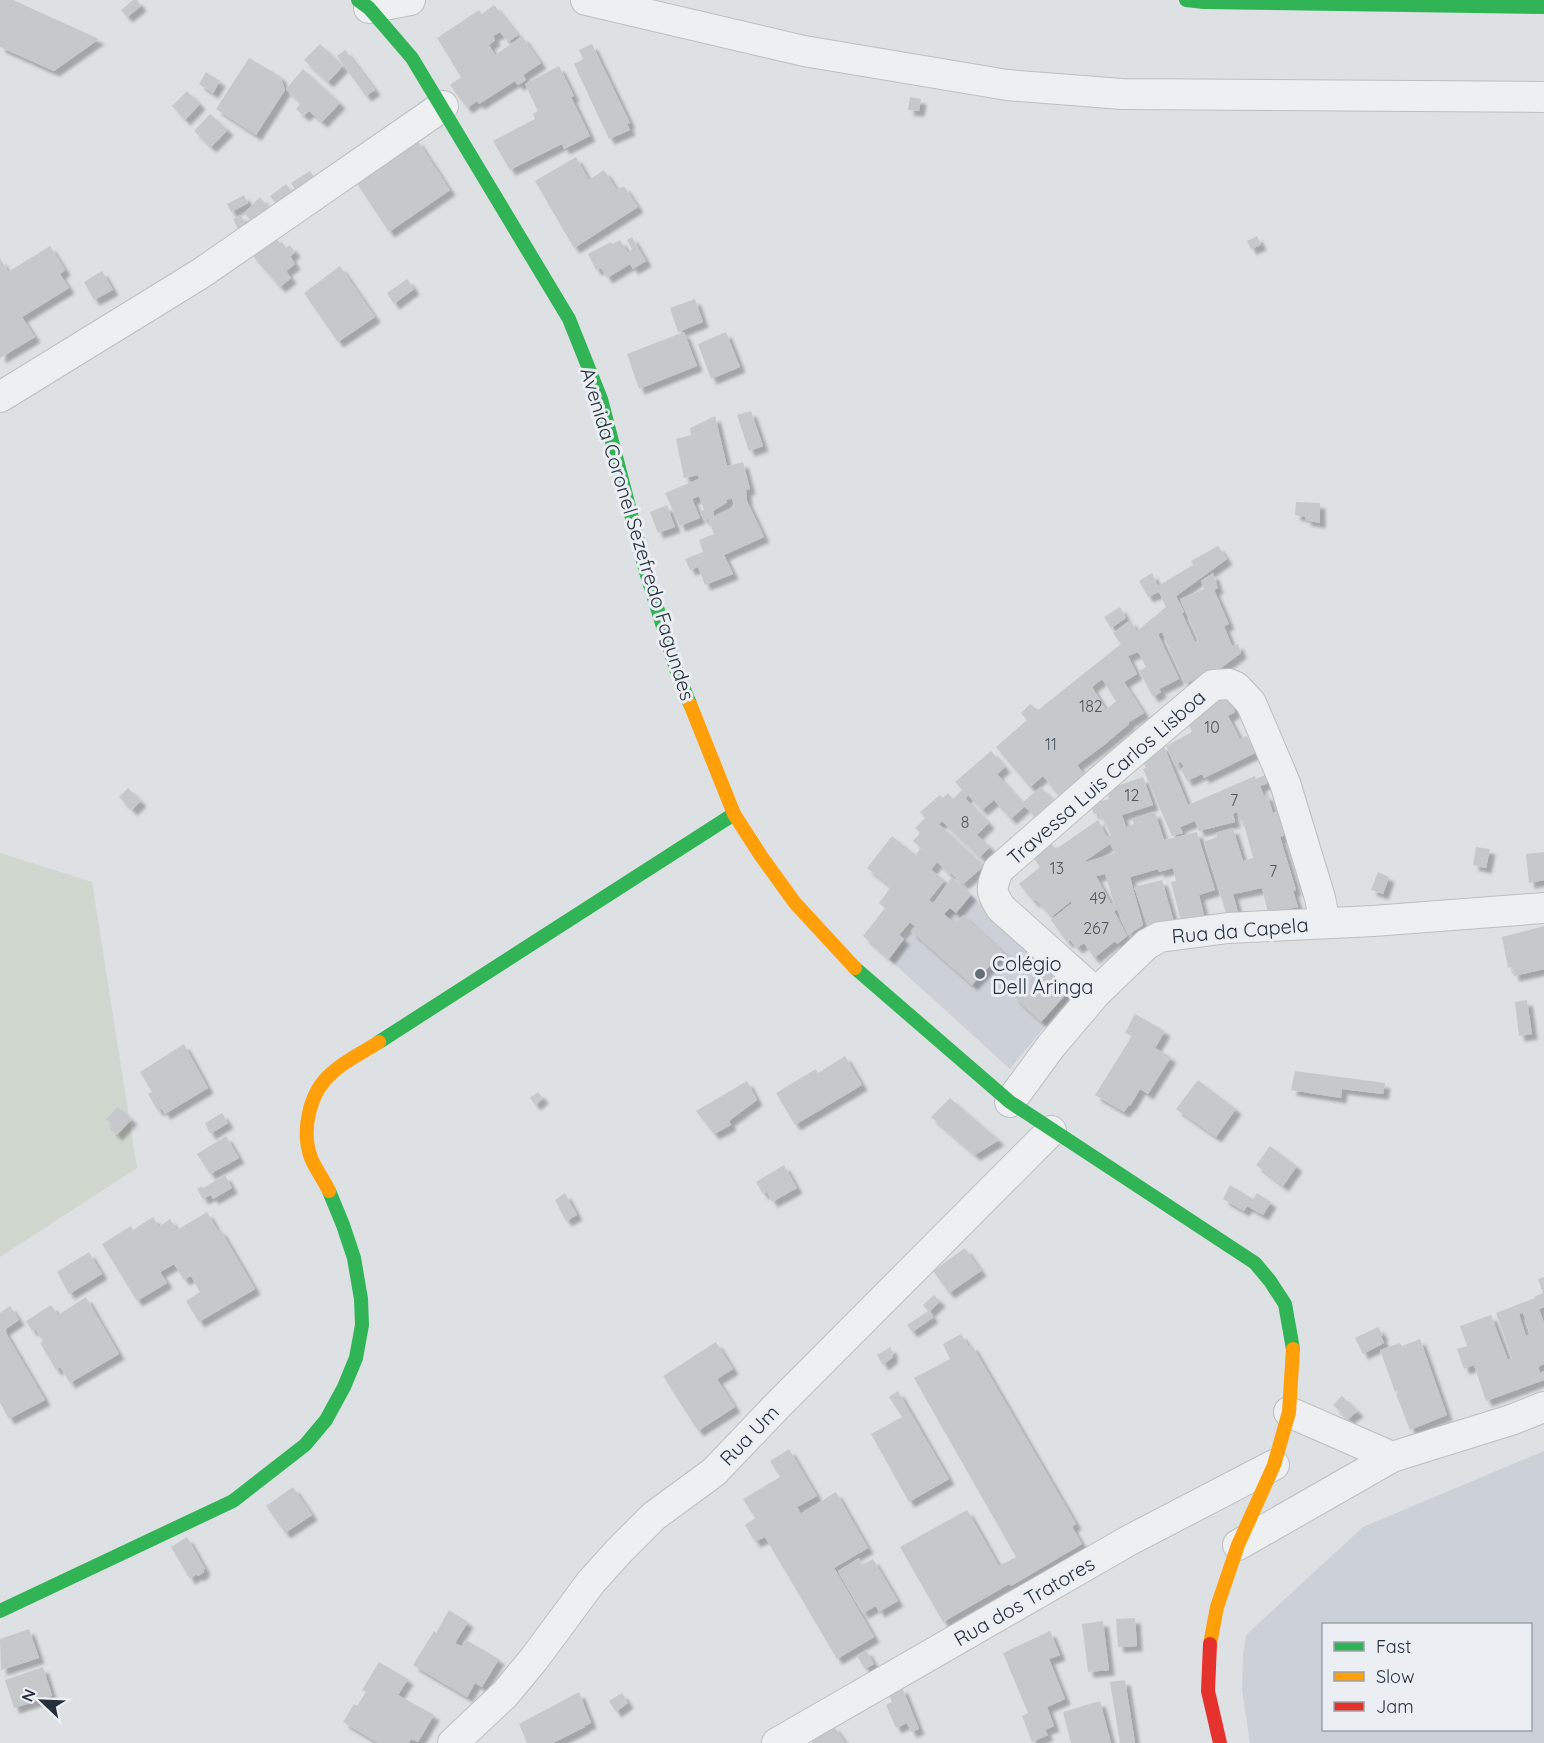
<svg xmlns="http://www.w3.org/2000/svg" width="1544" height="1743" font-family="Quicksand,sans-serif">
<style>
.built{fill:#ccd1d7;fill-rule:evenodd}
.green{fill:#cfd7cf}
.building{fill:#c6c9cc;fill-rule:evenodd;filter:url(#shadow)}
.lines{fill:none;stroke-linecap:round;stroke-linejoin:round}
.street-casing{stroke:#bcbfc2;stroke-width:32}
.street{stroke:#edeff0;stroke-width:30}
.fast{stroke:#30b455;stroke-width:14}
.slow{stroke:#ff9f0a;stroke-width:14}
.jam{stroke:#e5322d;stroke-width:14}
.poi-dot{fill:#666e76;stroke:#ebeff4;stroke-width:2}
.labels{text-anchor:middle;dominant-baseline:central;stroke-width:6;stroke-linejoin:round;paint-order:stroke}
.number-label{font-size:16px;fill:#4f5760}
.street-label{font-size:20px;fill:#26303b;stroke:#ebeff4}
.poi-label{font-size:20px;fill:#26303b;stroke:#ebeff4;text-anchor:start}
</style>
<defs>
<filter id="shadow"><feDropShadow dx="5.5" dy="5.5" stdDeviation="1.5" flood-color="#0004"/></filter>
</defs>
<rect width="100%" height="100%" fill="#dee1e4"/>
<path class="built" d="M952,877L1072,991V994L1010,1069L889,959Z
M1544,1451V1743H1250L1242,1690L1243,1655L1246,1635L1363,1527ZM1530,1624V1730H1324V1624Z"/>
<path class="green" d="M0,853L92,882L137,1168L0,1257Z"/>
<path class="building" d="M0,0H13L99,39L54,71L0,47Z
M133,0H137L141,6L127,17L121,10Z
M494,5L518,35L508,42L500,32L493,36L495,40L489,45L495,55L522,36L541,63L523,75L526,80L518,85L515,81L479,104L477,101L467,108L450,85L461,77L437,38L479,10L482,14Z
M320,44L343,66L328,82L304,60Z
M592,44L630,123L627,124L630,130L609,139L574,64L583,59L579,50Z
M345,50L375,90L366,96L337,56Z
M249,58L280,76L285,90L256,135L216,109Z
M559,66L574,96L571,97L590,136L564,149L562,144L510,170L493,141L535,119L533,114L538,111L525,84Z
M303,69L340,103L322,122L309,111L304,116L296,109L301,103L286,89Z
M206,72L220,81L213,93L199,84Z
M187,91L200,104L185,120L172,106Z
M910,97L921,99L919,111L908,110Z
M210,114L228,130L211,147L194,131Z
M417,140L450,190L389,232L356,182Z
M576,157L589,180L604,170L617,190L624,186L638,207L574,248L535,181Z
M310,171L317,182L298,194L291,183Z
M286,184L292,192L290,193L292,196L276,204L270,196Z
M244,195L248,203L231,212L227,204Z
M260,197L273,212L256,226L244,213Z
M241,215L246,226L238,229L233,219Z
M1257,236L1261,245L1251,249L1247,241Z
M275,237L284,249L290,245L295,252L290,256L295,264L286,271L291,278L280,287L251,254Z
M632,237L646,261L633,269L630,264L607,278L601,268L596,270L588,254L611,242L612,244L620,240L628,253L632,249L627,240Z
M50,246L65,270L60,274L69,288L22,317L35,337L0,358V258L8,272Z
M340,266L375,317L338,342L304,293Z
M102,271L113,290L94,300L84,282Z
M407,279L414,289L394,304L387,293Z
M695,299L703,322L678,332L670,308Z
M684,332L697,366L639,389L627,354Z
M726,332L740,367L711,379L698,344Z
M751,411L763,446L749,451L737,415Z
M715,416L727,466L743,462L750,489L746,490L747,501L764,537L724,555L733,574L705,585L698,567L690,570L685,559L703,552L699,540L714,534L708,518L704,520L700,511L704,510L699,496L692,499L700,518L680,526L665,493L699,479L698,475L684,478L676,439L691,435L690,428ZM732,498L734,507L714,516L713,511L726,503L727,500Z
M1296,502L1320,503V523L1305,520L1306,517L1295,515Z
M667,505L675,527L658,533L650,512Z
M1218,546L1227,559L1176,596L1184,612L1182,613L1195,642L1198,641L1197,637L1180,599L1204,589L1201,581L1213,573L1218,588L1214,590L1229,624L1224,626L1232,646L1238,644L1241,653L1213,674L1212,671L1185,684L1162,632L1158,634L1179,679L1159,689L1161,692L1153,697L1139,671L1146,667L1138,652L1128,656L1137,674L1124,682L1144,713L1129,722V724L1104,745L1077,765L1086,777L1061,799L1043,776L1030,787L996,747L1027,720L1021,713L1030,704L1038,710L1121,644L1113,633L1130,620L1137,631L1166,607L1159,592L1148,597L1139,581L1152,573L1158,586L1193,565L1191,561ZM1102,679L1116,701L1106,710L1092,687Z
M1120,607L1126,618L1111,628L1104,617Z
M1215,698H1224L1230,700L1235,712L1228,716L1240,739L1247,736L1255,753L1204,778L1202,774L1187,781L1181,769L1184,767L1181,762L1175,765L1166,746L1192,732L1188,723Z
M1163,744L1188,805L1255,776L1256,779L1265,775L1267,783L1260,786L1264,796L1267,794L1273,813L1277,812L1285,835L1280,837L1296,890L1293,891L1298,907L1268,913L1262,888L1233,894L1239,916H1227L1204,842L1217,837L1216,833L1233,828L1243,861L1253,858L1243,820L1239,821L1237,812L1233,814L1235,822L1199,831L1195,821L1180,827L1183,833L1172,836L1143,769L1146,768L1143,761Z
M991,751L1005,767L997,774L1022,803L1041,787L1056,804L1037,820L1025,806L1011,819L994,800L982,810L968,795L965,798L989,823L977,835L990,847L980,857L942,821L939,824L984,866L963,884L951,873L949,874L937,862L931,870L945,880L929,900L933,903L952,877L971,895L956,913L950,908L944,914L955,924L963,915L1003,952L972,985L911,931L915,926L910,922L899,935L904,939L889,959L863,936L885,908L879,903L891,887L867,868L892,836L916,855L920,849L928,855L913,841L920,833L915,828L925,818L920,812L940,795L943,798L948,793L953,799L962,790L955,782Z
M1143,777L1153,805L1122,815L1126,827L1134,824L1132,819L1155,812L1164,840L1197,832L1215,890L1199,895L1205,919L1181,921L1171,882L1176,881L1173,868L1159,872L1158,869L1130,877L1143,925L1128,935L1117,909L1114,911L1127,936L1117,944L1115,941L1094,958L1084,943L1077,948L1070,940L1067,942L1051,920L1072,903L1071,901L1051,917L1036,900L1034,902L1019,884L1040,867L1033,857L1050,842L1056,849L1098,820L1107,837L1111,835L1104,819L1101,820L1098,812L1094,814L1091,806L1101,798L1102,801L1109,799L1107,792L1111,788ZM1110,844L1115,853L1086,862L1085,861ZM1105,874L1114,903L1111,904L1096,876Z
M128,788L141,801L132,810L119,797Z
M1476,847L1490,849L1486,868L1473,865Z
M1544,852V880L1529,883L1526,854Z
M1378,872L1389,877L1383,894L1371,890Z
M1162,880L1174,922L1147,924L1134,887Z
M1544,926V969L1514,976L1512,967L1508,968L1502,937Z
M1041,968L1068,992L1041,1022L1014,997Z
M1527,1000L1532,1034L1519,1036L1515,1002Z
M1135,1014L1165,1031L1155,1048L1171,1057L1148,1094L1140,1089L1130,1106L1129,1105L1124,1112L1095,1095L1132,1036L1125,1033Z
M184,1044L208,1088L165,1114L161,1108L158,1111L148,1094L152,1092L140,1072Z
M845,1056L862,1085L795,1125L776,1093L816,1069L818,1073Z
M1295,1071L1385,1083L1383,1094L1342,1089L1341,1098L1291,1090Z
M1198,1080L1236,1109L1216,1137L1176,1109Z
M747,1081L757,1100L729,1121L731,1125L714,1134L696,1111Z
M538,1092L543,1098L535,1105L530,1098Z
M950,1098L999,1140L975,1155L931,1117Z
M118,1107L132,1119L117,1135L110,1129L113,1126L106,1119Z
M222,1113L228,1123L210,1134L205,1123Z
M226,1136L239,1158L210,1174L197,1154Z
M1270,1146L1297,1166L1283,1186L1256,1165Z
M784,1165L797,1188L772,1202L767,1192L763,1194L756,1182Z
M225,1175L232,1188L213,1199L211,1195L203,1199L197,1189L202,1186L203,1188Z
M1230,1185L1253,1199L1257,1193L1271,1202L1263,1215L1247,1206L1244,1211L1223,1199Z
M565,1193L577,1215L566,1221L555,1200Z
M207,1212L218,1231L220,1229L255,1289L199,1322L186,1301L200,1292L191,1276L184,1280L174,1264L160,1272L167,1283L137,1301L102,1244L131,1226L133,1230L153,1217L159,1227L170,1219L177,1230Z
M965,1248L981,1271L949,1293L933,1271Z
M89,1252L102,1274L69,1294L57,1272Z
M1544,1277V1307L1539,1309L1544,1323V1364L1538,1367L1540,1373L1544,1371V1380L1486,1401L1474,1365L1464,1369L1457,1349L1467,1346L1460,1326L1491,1315L1508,1360L1512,1358L1496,1313L1535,1298L1534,1297L1543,1293L1538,1279ZM1523,1313L1530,1334L1526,1336L1519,1314Z
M934,1295L940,1301L929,1312L933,1317L912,1332L907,1325L928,1311L923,1305Z
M86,1297L119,1354L70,1383L60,1367L56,1370L40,1343L43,1341L35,1329L32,1331L26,1321L51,1305L58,1315Z
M10,1306L19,1320L4,1330L45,1400L9,1419L0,1403V1313Z
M1378,1327L1383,1335L1381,1336L1384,1343L1363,1354L1355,1338Z
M961,1334L969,1347L972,1345L1076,1524L1072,1527L1082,1544L1011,1586L1009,1584L943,1622L900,1547L967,1510L999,1566L1016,1557L914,1378L950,1359L943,1344Z
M1420,1339L1447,1415L1410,1430L1396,1394L1400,1393L1399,1390L1395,1392L1380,1350L1400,1343L1402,1346Z
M716,1342L733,1369L717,1379L735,1407L698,1431L663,1376Z
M890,1347L893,1353L891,1354L893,1357L883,1365L877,1355Z
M898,1391L949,1479L909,1502L871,1434L902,1417L889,1397Z
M1342,1396L1358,1411L1348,1419L1333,1405Z
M789,1449L817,1496L797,1507L801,1514L836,1492L868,1548L834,1568L874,1637L837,1659L765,1537L755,1542L745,1525L755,1518L743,1499L780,1477L770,1461Z
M293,1487L312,1515L285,1533L266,1506Z
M187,1537L205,1569L203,1570L204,1572L198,1576L197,1574L190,1579L171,1547Z
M859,1558L862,1565L873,1559L898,1601L879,1612L876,1606L863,1613L838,1571Z
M449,1610L468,1622L455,1643L462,1647L466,1640L499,1659L482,1687L475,1683L467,1697L413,1665L434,1631L436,1633Z
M1135,1618L1137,1646L1118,1647L1116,1619Z
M1103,1621L1109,1670L1088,1672L1082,1624Z
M29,1629L39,1658L1,1670L0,1639Z
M1050,1631L1060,1655L1049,1659L1065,1699L1047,1707L1054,1726L1045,1730L1048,1735L1032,1742L1022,1716L1028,1713L1003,1653Z
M866,1650L874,1664L865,1669L857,1656Z
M379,1662L408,1679L398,1695L434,1715L418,1742L411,1739L409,1743H378L343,1722L354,1704L357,1706L366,1692L362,1690Z
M43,1667L52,1696L14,1708L5,1680Z
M1125,1680L1135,1743H1120L1110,1682Z
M902,1687L919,1729L911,1732L907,1723L896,1728L886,1705L892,1702L889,1695Z
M579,1692L591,1723L584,1726L585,1727L553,1743H527L519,1724Z
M622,1693L628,1703L616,1712L609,1701Z
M1100,1701L1111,1743H1071L1063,1712Z
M834,1726L845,1743H813L811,1741Z"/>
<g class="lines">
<defs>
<path id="street" d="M586,0L804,51L1007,85L1122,94L1544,97
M369,8L410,0
M0,397L200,274L443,106
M1096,993L1001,908C990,891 991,889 998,870L1117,766L1213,685L1229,684L1236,687L1251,703L1285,783L1320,898L1325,923
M1010,1102L1051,1046L1096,993L1147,944L1160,937L1228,928L1373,921L1544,908
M1289,1412L1392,1457
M1238,1545L1392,1457L1511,1420L1544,1407
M453,1743L505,1694L534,1659L591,1582L619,1551L654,1516L714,1472L777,1406L1051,1131
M777,1743L1128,1541L1274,1465"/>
</defs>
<use href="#street" class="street-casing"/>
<use href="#street" class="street"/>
<path class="fast" d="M358,0L369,8L412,58L569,319L601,399L646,572L677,672L690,704
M1186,0L1204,2L1544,7
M855,968L1010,1102L1255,1263L1270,1281L1285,1304L1293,1349
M379,1042L734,814
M0,1611L233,1501L305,1445L326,1420L344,1387L356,1358L362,1325L361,1299L354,1258L343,1225L329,1191"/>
<path class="slow" d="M690,704L734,814L761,856L795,903L855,968
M329,1191C324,1180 316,1170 311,1158C301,1131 309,1092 332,1073C344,1061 364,1052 379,1042
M1210,1644L1217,1607L1238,1545L1274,1465L1289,1412L1293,1349"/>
<path class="jam" d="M1210,1644L1208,1691L1220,1743"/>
</g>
<circle class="poi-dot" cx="980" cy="974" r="6"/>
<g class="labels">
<g class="number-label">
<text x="1091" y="706">182</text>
<text x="1212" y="727">10</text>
<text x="1051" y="744">11</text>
<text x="1132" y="795">12</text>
<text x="1234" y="800">7</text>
<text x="965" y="822">8</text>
<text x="1057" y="868">13</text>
<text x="1273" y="871">7</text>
<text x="1098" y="898">49</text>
<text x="1096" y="928">267</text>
</g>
<g class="street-label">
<text transform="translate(638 534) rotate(73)">Avenida Coronel Sezefredo Fagundes</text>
<text transform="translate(1106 777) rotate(-41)">Travessa Luis Carlos Lisboa</text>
<text transform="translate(1240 930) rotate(-5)">Rua da Capela</text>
<text transform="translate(749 1435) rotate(-46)">Rua Um</text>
<text transform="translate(1024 1601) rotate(-30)">Rua dos Tratores</text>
</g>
<g class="poi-label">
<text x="992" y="963">Colégio<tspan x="992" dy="23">Dell Aringa</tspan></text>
</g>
</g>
<rect x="1322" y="1623" width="210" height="108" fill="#ebeff4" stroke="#9ca3aa" stroke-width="1.5"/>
<rect x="1334" y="1642" width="30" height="9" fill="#30b455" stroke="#9ca3aa" stroke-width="1.5"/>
<text x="1376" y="1653" font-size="18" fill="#26303b">Fast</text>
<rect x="1334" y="1672" width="30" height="9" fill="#ff9f0a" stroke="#9ca3aa" stroke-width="1.5"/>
<text x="1376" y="1683" font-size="18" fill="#26303b">Slow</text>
<rect x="1334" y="1702" width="30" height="9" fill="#e5322d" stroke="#9ca3aa" stroke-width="1.5"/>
<text x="1376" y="1713" font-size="18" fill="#26303b">Jam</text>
<g transform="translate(42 1701) rotate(293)" stroke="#ebeff4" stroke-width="4.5" paint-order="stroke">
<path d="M0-4.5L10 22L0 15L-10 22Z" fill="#26303b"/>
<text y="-9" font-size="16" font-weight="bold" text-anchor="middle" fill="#26303b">N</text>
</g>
</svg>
